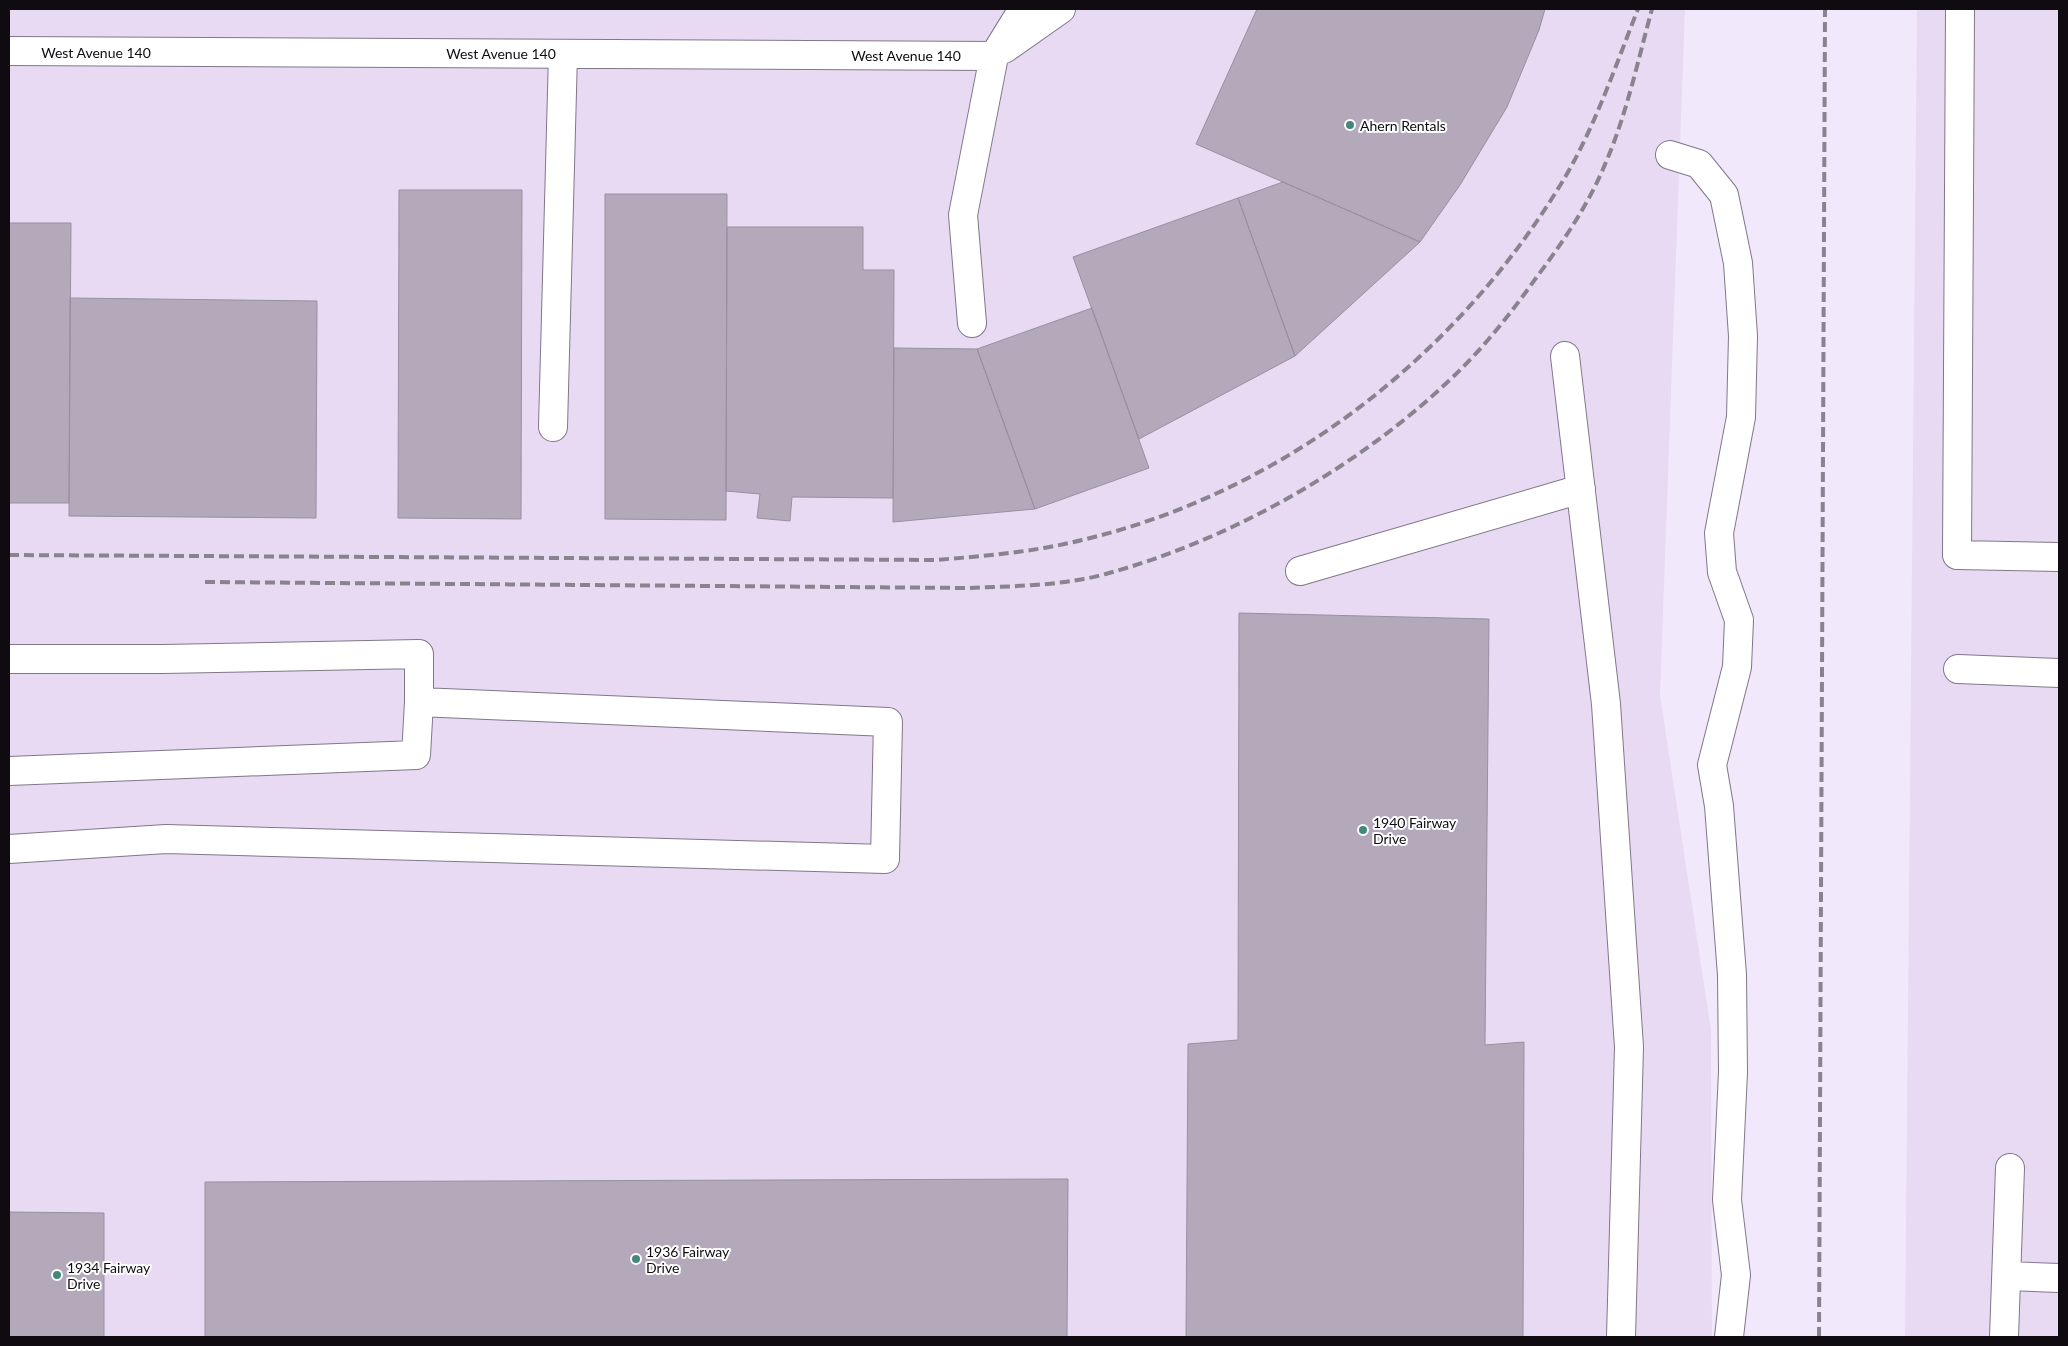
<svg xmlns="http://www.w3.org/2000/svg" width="2068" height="1346" font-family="Lato,sans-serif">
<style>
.built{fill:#e8daf3}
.building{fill:#b3a9bb;stroke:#988fa1}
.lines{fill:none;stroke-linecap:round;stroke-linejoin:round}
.minor-casing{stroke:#807788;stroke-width:30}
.minor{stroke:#fff;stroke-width:28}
.rail{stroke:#89828f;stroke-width:4;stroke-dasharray:10 5;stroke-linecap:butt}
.poi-dot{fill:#44887b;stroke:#fff;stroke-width:2}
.labels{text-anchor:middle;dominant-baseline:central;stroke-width:4;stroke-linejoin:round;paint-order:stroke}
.street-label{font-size:14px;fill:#0f0b11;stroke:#fff}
.poi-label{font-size:14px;fill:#0f0b11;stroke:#fff;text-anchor:start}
</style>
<rect width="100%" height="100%" fill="#f2e8fb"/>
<path class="built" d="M9,9H1685L1660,695L1711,1030L1712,1337H9Z
M1917,9H2059V1337H1905Z"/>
<path class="building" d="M1257,9H1545L1539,30L1507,107L1460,185L1420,242L1196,144Z
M1283,182L1420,242L1295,356L1238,198Z
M399,190H522L521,519L398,518Z
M605,194H727L726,520L605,519Z
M1238,198L1295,356L1139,439L1073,257Z
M9,223H71L69,503H9Z
M727,227H863V270H894L893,498L792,497L790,521L757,518L760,494L726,491Z
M70,298L317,301L316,518L69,516Z
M1092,308L1149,468L1035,509L977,349Z
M894,348L977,349L1035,509L893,522Z
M1239,613L1489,619L1485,1045L1524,1042L1523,1337H1186L1188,1044L1238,1040Z
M1068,1179L1067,1337H205V1182Z
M9,1212L104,1213V1337H9Z"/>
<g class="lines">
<defs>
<path id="minor" d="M1960,9L1957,555L2059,557
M1004,49L1061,9
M9,51L994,56
M1670,155L1699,164L1724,195L1738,263L1743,336L1741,417L1719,533L1722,572L1739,620L1737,667L1712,765L1719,806L1732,975L1733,1072L1727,1200L1736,1275L1729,1337
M972,323L963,215L994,56L1023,9
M1565,356L1606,704L1629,1047L1621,1337
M553,427L563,54
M1300,571L1581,489
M9,659H163L419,654V702L888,722L885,859L166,839L9,849
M1958,669L2059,673
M9,771L416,755L419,702
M2008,1276L2059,1278
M2004,1337L2010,1168"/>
</defs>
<use href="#minor" class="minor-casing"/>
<use href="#minor" class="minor"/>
<path class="rail" d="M9,555L935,560C985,556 1034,552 1082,540C1281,493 1455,358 1561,184C1594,130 1615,67 1638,9
M205,582L969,588C1015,586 1064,586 1109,573C1236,538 1369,461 1462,368C1489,341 1514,309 1536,278C1563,242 1589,204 1606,162C1627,113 1638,60 1652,9
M1819,1337L1825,9"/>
</g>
<g class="poi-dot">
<circle cx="1350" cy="125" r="5"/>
<circle cx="1363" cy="830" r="5"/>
<circle cx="636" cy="1259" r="5"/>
<circle cx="57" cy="1275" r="5"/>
</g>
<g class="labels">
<g class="street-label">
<text x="96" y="52">West Avenue 140</text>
<text x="501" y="53">West Avenue 140</text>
<text x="906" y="55">West Avenue 140</text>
</g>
<g class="poi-label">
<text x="1360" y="125">Ahern Rentals</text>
<text x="1373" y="822">1940 Fairway<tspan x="1373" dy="16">Drive</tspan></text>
<text x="646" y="1251">1936 Fairway<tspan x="646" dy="16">Drive</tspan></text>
<text x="67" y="1267">1934 Fairway<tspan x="67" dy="16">Drive</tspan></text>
</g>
</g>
<rect width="2068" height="1346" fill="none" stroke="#0f0b11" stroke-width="20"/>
</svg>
